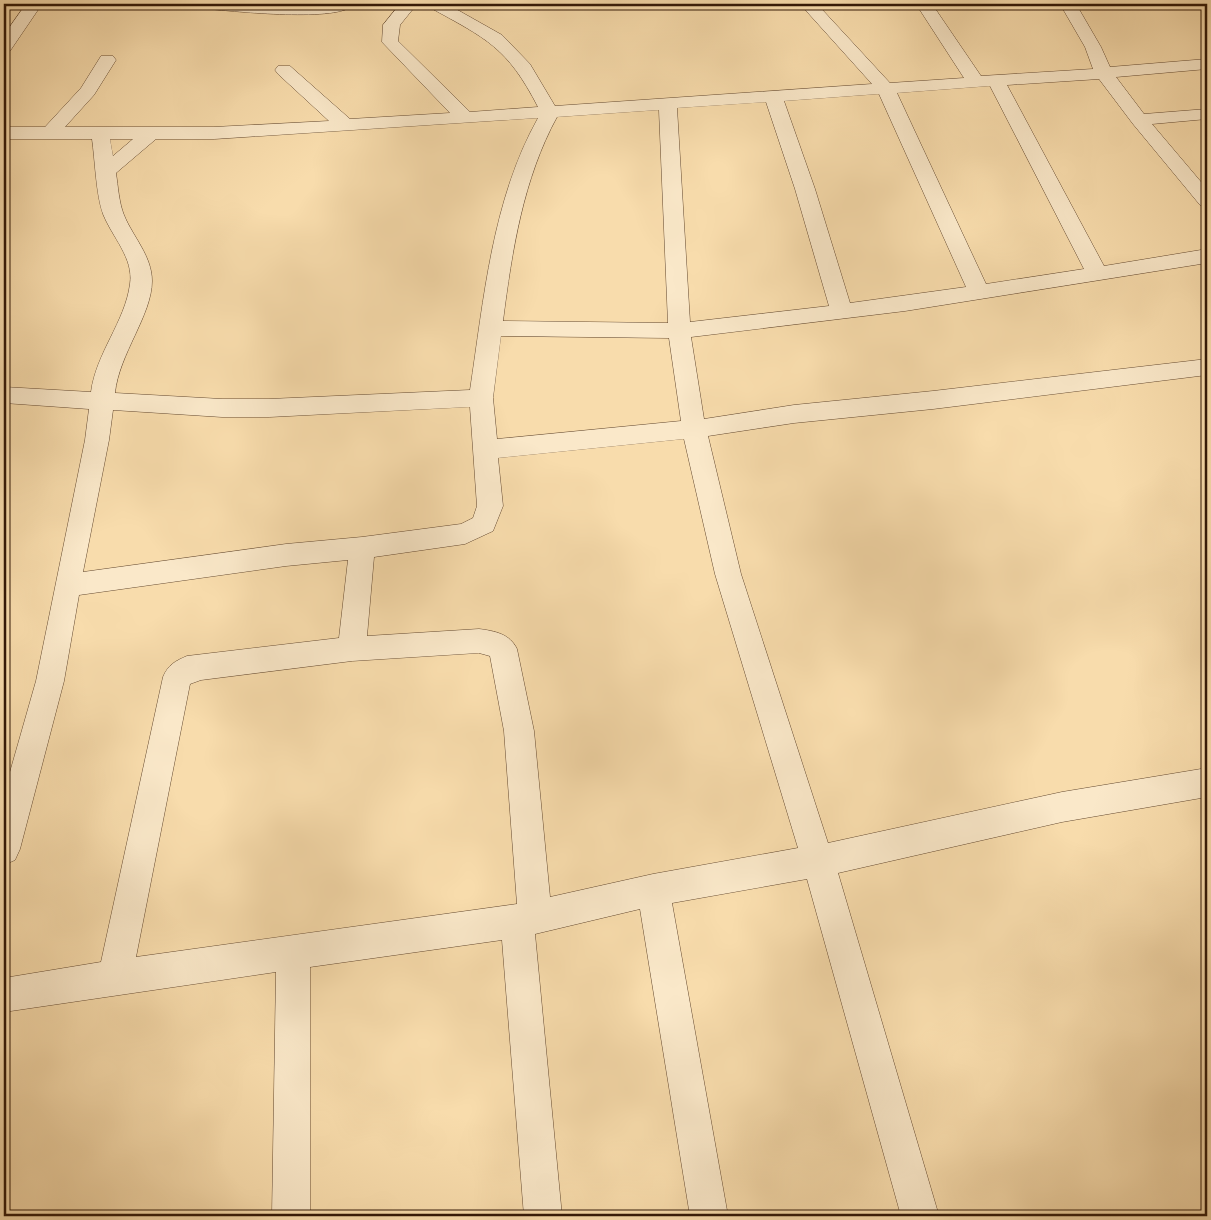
<svg xmlns="http://www.w3.org/2000/svg" width="1211" height="1220" font-family="Alegreya,serif">
<style>
.lines{fill:none;stroke-linecap:round;stroke-linejoin:round}
.minor-casing{stroke:#644930;stroke-width:1}
.minor{fill:#fae8c9;fill-rule:evenodd}
</style>
<rect width="100%" height="100%" fill="#f8dcac"/>
<filter id="stains"><feTurbulence type="fractalNoise" baseFrequency=".004" numOctaves="4"/><feColorMatrix values="0 0 0 0 .2 0 0 0 0 .09 0 0 0 0 .02 0 0 0 .5 -.17"/></filter>
<radialGradient id="worn" r=".72"><stop offset=".6" stop-color="#630" stop-opacity="0"/><stop offset="1" stop-color="#630" stop-opacity=".3"/></radialGradient>
<g class="lines">
<defs>
<path id="minor" d="M26,4H42L10,51L4,52V35Z
M201,4L301,6L316,4H354C341,23 233,11 209,9Z
M400,4H417L400,25L398,41L470,112L538,107C507,47 487,39 429,7L427,4H447L502,35L530,64L555,106L872,84L800,4H817L890,83L964,78L916,4H932L981,76L1093,69L1085,47L1060,4H1076L1101,47L1110,67L1207,59V69L1116,77L1144,114L1207,109V119L1152,124L1207,189V207L1200,205L1133,124L1099,79L1007,85L1104,266L1207,249V263L905,311L691,337L704,419L794,405L933,391L1207,359V375L933,409L794,423L708,436L741,574L828,843L1062,792L1207,768V797L1062,822L838,873L939,1216H901L807,879L672,903L728,1216H690L640,909L535,934L562,1216H524L502,940L310,967V1216H272L276,972L4,1012V978L101,962L163,677C168,665 175,661 187,656L339,638L348,560L286,566L79,595L64,681L20,849L15,860L4,865V793L36,681L85,440L89,409L4,403V387L91,392C96,353 125,322 130,284C134,258 112,237 103,214C96,195 95,160 92,139H4V127H45L81,88L101,56H113L116,60L94,95L65,127H214L329,121L278,74L275,70L278,66H290L350,119L450,113L382,42L383,25ZM990,86L1084,269L986,284L897,93ZM879,94L966,287L850,303L815,189L784,101ZM766,102L795,189L829,306L690,322L677,108ZM659,110L668,323L503,321C512,251 523,179 557,117ZM538,118C492,200 484,298 470,390L269,399H222L115,393C119,354 152,315 152,281C152,256 133,237 124,215C119,203 118,186 116,173L156,139H214ZM110,139H133L113,156ZM501,336L669,338L681,421L497,439L493,398ZM470,407L477,506L473,518L461,524L362,537L286,544L83,572L109,440L113,410L222,417H269ZM684,439L715,574L798,848L653,874L550,897L534,731L517,649C510,634 495,631 479,629L367,636L374,557L465,544L493,531L503,506L498,458ZM479,653L490,656L504,731L517,904L136,957L190,684L201,680L352,661Z"/>
</defs>
<use href="#minor" class="minor-casing"/>
<use href="#minor" class="minor"/>
</g>
<rect width="1211" height="1220" fill="none" stroke="#f8dcac" stroke-width="20"/>
<rect x="5" y="5" width="1201" height="1210" fill="none" stroke="#331807" stroke-width="2.5"/>
<rect x="10" y="10" width="1191" height="1200" fill="none" stroke="#331807"/>
<rect width="100%" height="100%" filter="url(#stains)"/>
<rect width="100%" height="100%" fill="url(#worn)"/>
</svg>
